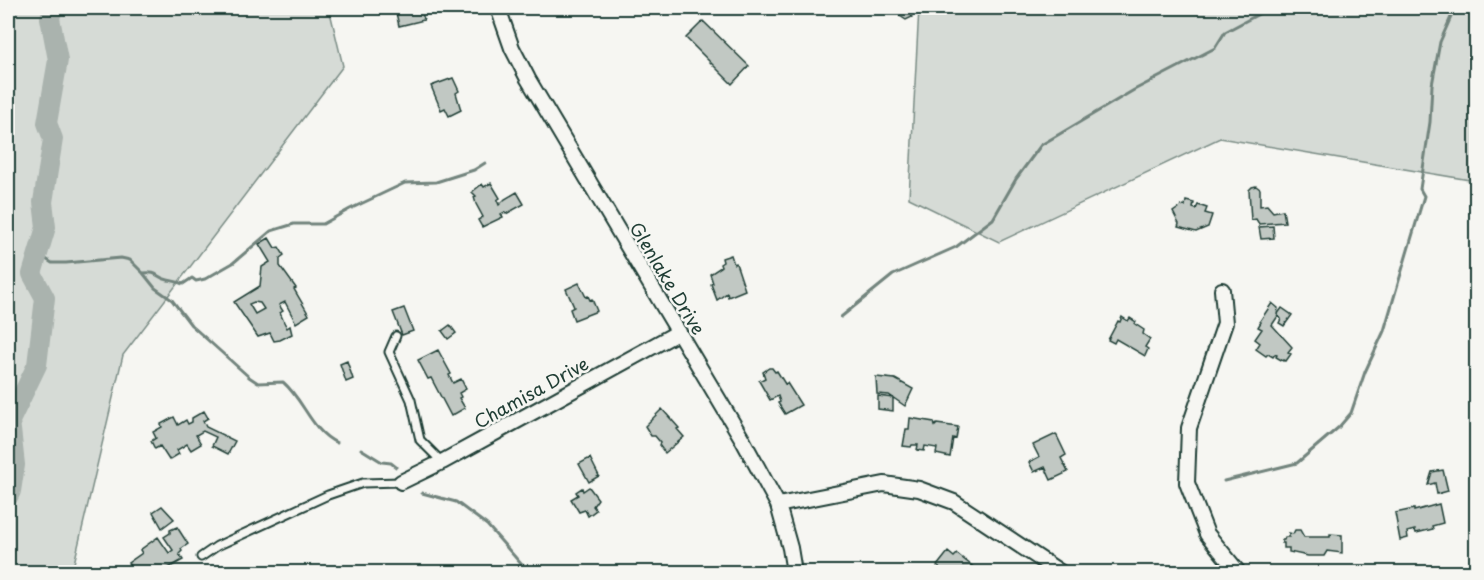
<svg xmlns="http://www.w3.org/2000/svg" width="1484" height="580" font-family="'Playpen Sans',sans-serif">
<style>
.green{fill:#d6dbd6;stroke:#7a8c85;stroke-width:1.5}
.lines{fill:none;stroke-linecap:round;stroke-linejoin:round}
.stream{stroke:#72847d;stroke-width:3}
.river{stroke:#aab3ae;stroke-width:20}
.building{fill:#c1c8c3;stroke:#1f3d34;stroke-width:1.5;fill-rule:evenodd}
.lane-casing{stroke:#1f3d34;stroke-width:11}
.street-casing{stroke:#1f3d34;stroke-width:18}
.lane{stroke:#f6f6f2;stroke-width:7}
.street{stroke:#f6f6f2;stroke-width:14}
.labels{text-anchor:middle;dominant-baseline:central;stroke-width:5;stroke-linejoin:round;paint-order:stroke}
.street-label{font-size:18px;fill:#1f3d34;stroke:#f6f6f2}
</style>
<rect width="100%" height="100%" fill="#f6f6f2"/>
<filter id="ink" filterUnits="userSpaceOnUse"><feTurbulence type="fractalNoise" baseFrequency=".0167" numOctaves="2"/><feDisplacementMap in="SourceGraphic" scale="12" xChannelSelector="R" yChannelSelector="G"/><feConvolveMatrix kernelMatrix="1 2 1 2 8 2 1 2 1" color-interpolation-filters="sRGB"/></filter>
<g filter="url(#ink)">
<path class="green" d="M8,8H329L343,66L123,355L72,572H8Z
M919,8H1476V181L1220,138L999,242L909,198Z"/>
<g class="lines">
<path class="stream" d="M38,254L52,263H66L121,258L130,260L143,273C159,271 156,278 168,280C174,281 176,281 183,284L192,278L196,281L205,279L233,263L271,231L294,224H323L350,209L405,183L436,182L474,170L485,163
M143,273L155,288L172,300L191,325L249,377L258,383L283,382C304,400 311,431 337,443
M841,317L893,275L956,247L993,219L1016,179L1041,145L1134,90L1215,48L1225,32L1270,8
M361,449L382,462L391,463L396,467
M1224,481L1297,463L1339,427L1351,413L1365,372L1384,331L1424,196L1420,189L1430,122L1432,85L1440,42L1451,17L1450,8
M422,493L456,502L487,525L522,565L542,571L565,572"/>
<path class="river" d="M8,497L11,491L15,465L10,421L37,365L45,298L32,274L46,227L43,202L53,139L47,123L58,60L50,18L53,8"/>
</g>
<path class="building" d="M395,8H421L424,20L399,26Z
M894,8H914L915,12L911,15L912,17L906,20L900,16L899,12L895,10Z
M703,21L749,66L732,84L686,38Z
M453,78L459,91L456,93L461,110L449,116L445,108L441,110L431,86Z
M491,183L500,198L497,200L499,205L505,199L517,192L524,204L506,214L505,212L501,214L503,217L482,227L478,220L483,217L476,204L474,197L476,196L472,192L482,184L484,187Z
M1256,186L1260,189V206L1267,205L1273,212L1283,210L1285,222L1259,224L1256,219L1251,220L1249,190L1252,187Z
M1186,201L1194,203L1193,208L1196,209L1198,205L1207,208L1205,213L1212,215L1208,227L1196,232L1178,227L1179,224L1173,212L1183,205L1185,206Z
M1273,226L1274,238L1261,239L1259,227Z
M269,238L275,248L279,247L284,255L280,258V266L296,288L294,289L309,315L296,323L285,302L279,305L283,311L280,313L284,322L287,328L290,326L292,334L280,340L274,341L270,333L258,337L234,302L260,286L262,267L270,262L259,244ZM254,302L260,303L264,309L255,314L249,304Z
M731,255L734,264L736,263L745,290L728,297L727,293L717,300L711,284L713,283L710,274L721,267L720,264L723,262L722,258Z
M579,283L586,297L588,296L590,300L592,299L597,311L574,320L570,309L574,307L566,289Z
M1272,303L1278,308L1277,315L1282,308L1292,315L1284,326L1279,323L1281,319L1278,316L1272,325L1292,347L1288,352L1291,354L1286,361L1284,360L1283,361L1276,357L1277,355L1275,354L1273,357L1268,354L1266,356L1256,349L1260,343L1255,339L1262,329L1258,327L1261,322L1260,321Z
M404,308L413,331L402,335L393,312Z
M1122,317L1128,321L1130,318L1136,322L1135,324L1144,330L1143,334L1150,339L1145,347L1148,349L1145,356L1116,339L1114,343L1108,340L1118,321L1120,322Z
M450,325L456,333L448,339L442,331Z
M438,350L451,374L449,375L453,383L461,379L466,389L459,393L461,397L459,398L465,408L451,416L431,378L428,379L418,360Z
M347,361L353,379L346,382L340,364Z
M769,368H772L775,372L777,371L785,384L787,383L801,405L785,414L778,403L780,402L778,396L770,400L759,381L765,378L763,372Z
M876,377L895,379L913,389L905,406L889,395L877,394Z
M878,396L893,398V411L878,409Z
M662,409L679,428L677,429L684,437L665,453L659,445L660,442L655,436H651L645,426Z
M204,411L208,418L203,421L206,427L235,441L228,454L212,446L216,437L203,431L196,435L201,444L191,450L187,444L177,450L179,454L169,460L160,446L155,449L151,441L156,438L153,432L162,427L161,424L174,417L178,425L186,420L188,424L192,422V418Z
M910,418L934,422L935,426L937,424L958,427L956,439L953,438L950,457L936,454L937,448L925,446L924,451L917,450L918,445H912L911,447L903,446L906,429H909Z
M1056,434L1066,455L1061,458L1068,472L1051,480L1045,467L1034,472L1029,462L1039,457L1033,445Z
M590,458L599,476L589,482L579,464Z
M1443,470L1448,491L1437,494L1435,483L1428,485L1432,472Z
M589,487L598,499L593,506L596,510L588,516L585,510L579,512L571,499L578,495L576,492L582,488L583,491Z
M1439,504L1443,523L1432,526L1433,529L1416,533L1415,530L1407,532L1408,538L1400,540L1395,513L1414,509V511Z
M162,506L174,519L162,528L153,512Z
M177,527L188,544L181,549L182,551L179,554L183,560L161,572H130L128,569L131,567L128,563L142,553L140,550L158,537L169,553L173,550L164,537L170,533V530Z
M1295,530H1300L1304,537H1330V534L1342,535V553L1327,551L1324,556H1308L1289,552V548H1284V543H1282V540H1284L1285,537H1289V533L1293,534Z
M948,552L954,557L957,554L976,569L973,572H944L937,566Z"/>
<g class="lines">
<defs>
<path id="lane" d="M396,336L389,352L411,400L420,440L442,462
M201,557L217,546L241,535L328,495L363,483L401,482"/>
<path id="street" d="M498,8L512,48L528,79L741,437L778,505L790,548L794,572
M1222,290L1225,323L1189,428L1187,483L1207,534L1238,572
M401,482L442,462L679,332
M778,505L884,484L919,489L954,502L1060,572
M1471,572H1476"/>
</defs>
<use href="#lane" class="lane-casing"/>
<use href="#street" class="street-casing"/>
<use href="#lane" class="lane"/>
<use href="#street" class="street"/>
</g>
</g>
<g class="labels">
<g class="street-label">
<text transform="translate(668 278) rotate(59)">Glenlake Drive</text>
<text transform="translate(531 392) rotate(-29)">Chamisa Drive</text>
</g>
</g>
<rect width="1484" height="580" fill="none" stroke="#f6f6f2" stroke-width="30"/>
<rect x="15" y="15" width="1454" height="550" fill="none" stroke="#1f3d34" stroke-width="2" filter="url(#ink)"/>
</svg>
